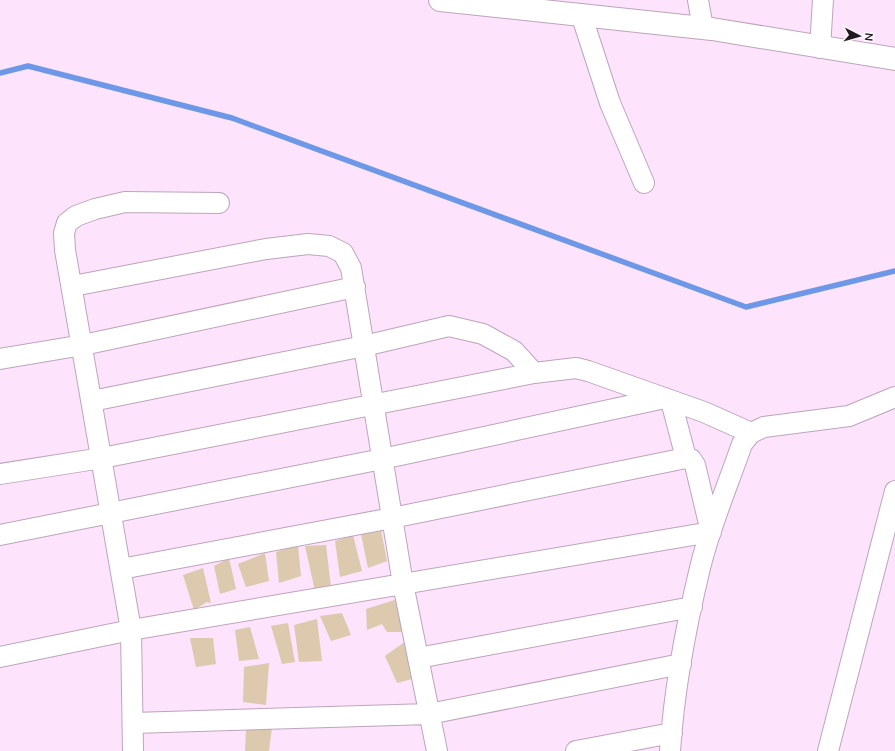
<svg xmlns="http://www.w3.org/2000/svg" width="895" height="751" font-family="'Nunito Sans',sans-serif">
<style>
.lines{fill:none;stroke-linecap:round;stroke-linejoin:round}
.stream{stroke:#6d98e7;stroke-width:5.5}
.building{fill:#ddc9ad}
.minor-casing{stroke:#bda5bc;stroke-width:22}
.tertiary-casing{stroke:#bda5bc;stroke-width:24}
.minor{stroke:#fff;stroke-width:20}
.tertiary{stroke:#fff;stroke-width:22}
</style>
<rect width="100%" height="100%" fill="#fde3fc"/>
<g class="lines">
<path class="stream" d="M0,73L28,66L232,118L746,307L895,271"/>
</g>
<path class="building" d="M381,530L387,561L368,568L361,534Z
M353,535L362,571L340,577L335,541Z
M298,545L301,576L279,583L276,552Z
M326,545L331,587L315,591L305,546Z
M265,553L269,581L246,587L238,564Z
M229,558L236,589L220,594L214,566Z
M203,568L211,603L207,602L194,610L183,575Z
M398,599L402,632H387L382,624L367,630L366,609Z
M342,613L351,635L331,641L320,616Z
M317,619L322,661L299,662L294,625Z
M288,623L295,662L282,664L271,626Z
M250,627L259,659L239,661L235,630Z
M190,638H213L216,664L196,667Z
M406,641L412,679L397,683L385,656Z
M269,663L266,705L243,702L244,667Z
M272,728L269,751H245L246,730Z"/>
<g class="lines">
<defs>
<path id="minor" d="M698,0L703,28
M581,14L610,103L644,183
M820,48L823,0
M73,286L266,249L308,244L329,246L343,253L351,268L403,584L437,751
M0,359L83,345L355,287
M92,401L364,346L449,326L483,334L514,351L534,373
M671,401L686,458
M0,474L102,458L534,373L576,368L588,371L704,412L751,433
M0,535L382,459L665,398
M121,569L392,518L686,458L691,459L695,465L711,532
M0,657L131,630L711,532
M418,658L692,607
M133,723L429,714L681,664
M133,751L131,630L65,250L64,233L67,223L76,216L95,209L125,202L219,203
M576,751L672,733
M670,751C674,691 686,626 700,568C710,526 728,485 742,444L751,433L764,427L849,416L895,397
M828,751L895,491"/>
<path id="tertiary" d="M440,0L712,29L895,59"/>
</defs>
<use href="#minor" class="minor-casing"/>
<use href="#tertiary" class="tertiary-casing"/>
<use href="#minor" class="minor"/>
<use href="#tertiary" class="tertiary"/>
</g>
<g transform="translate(859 36) rotate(96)" stroke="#fdf8fd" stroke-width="3" paint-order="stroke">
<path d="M0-3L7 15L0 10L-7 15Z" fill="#221921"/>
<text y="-6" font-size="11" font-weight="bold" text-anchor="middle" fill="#221921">N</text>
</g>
</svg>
